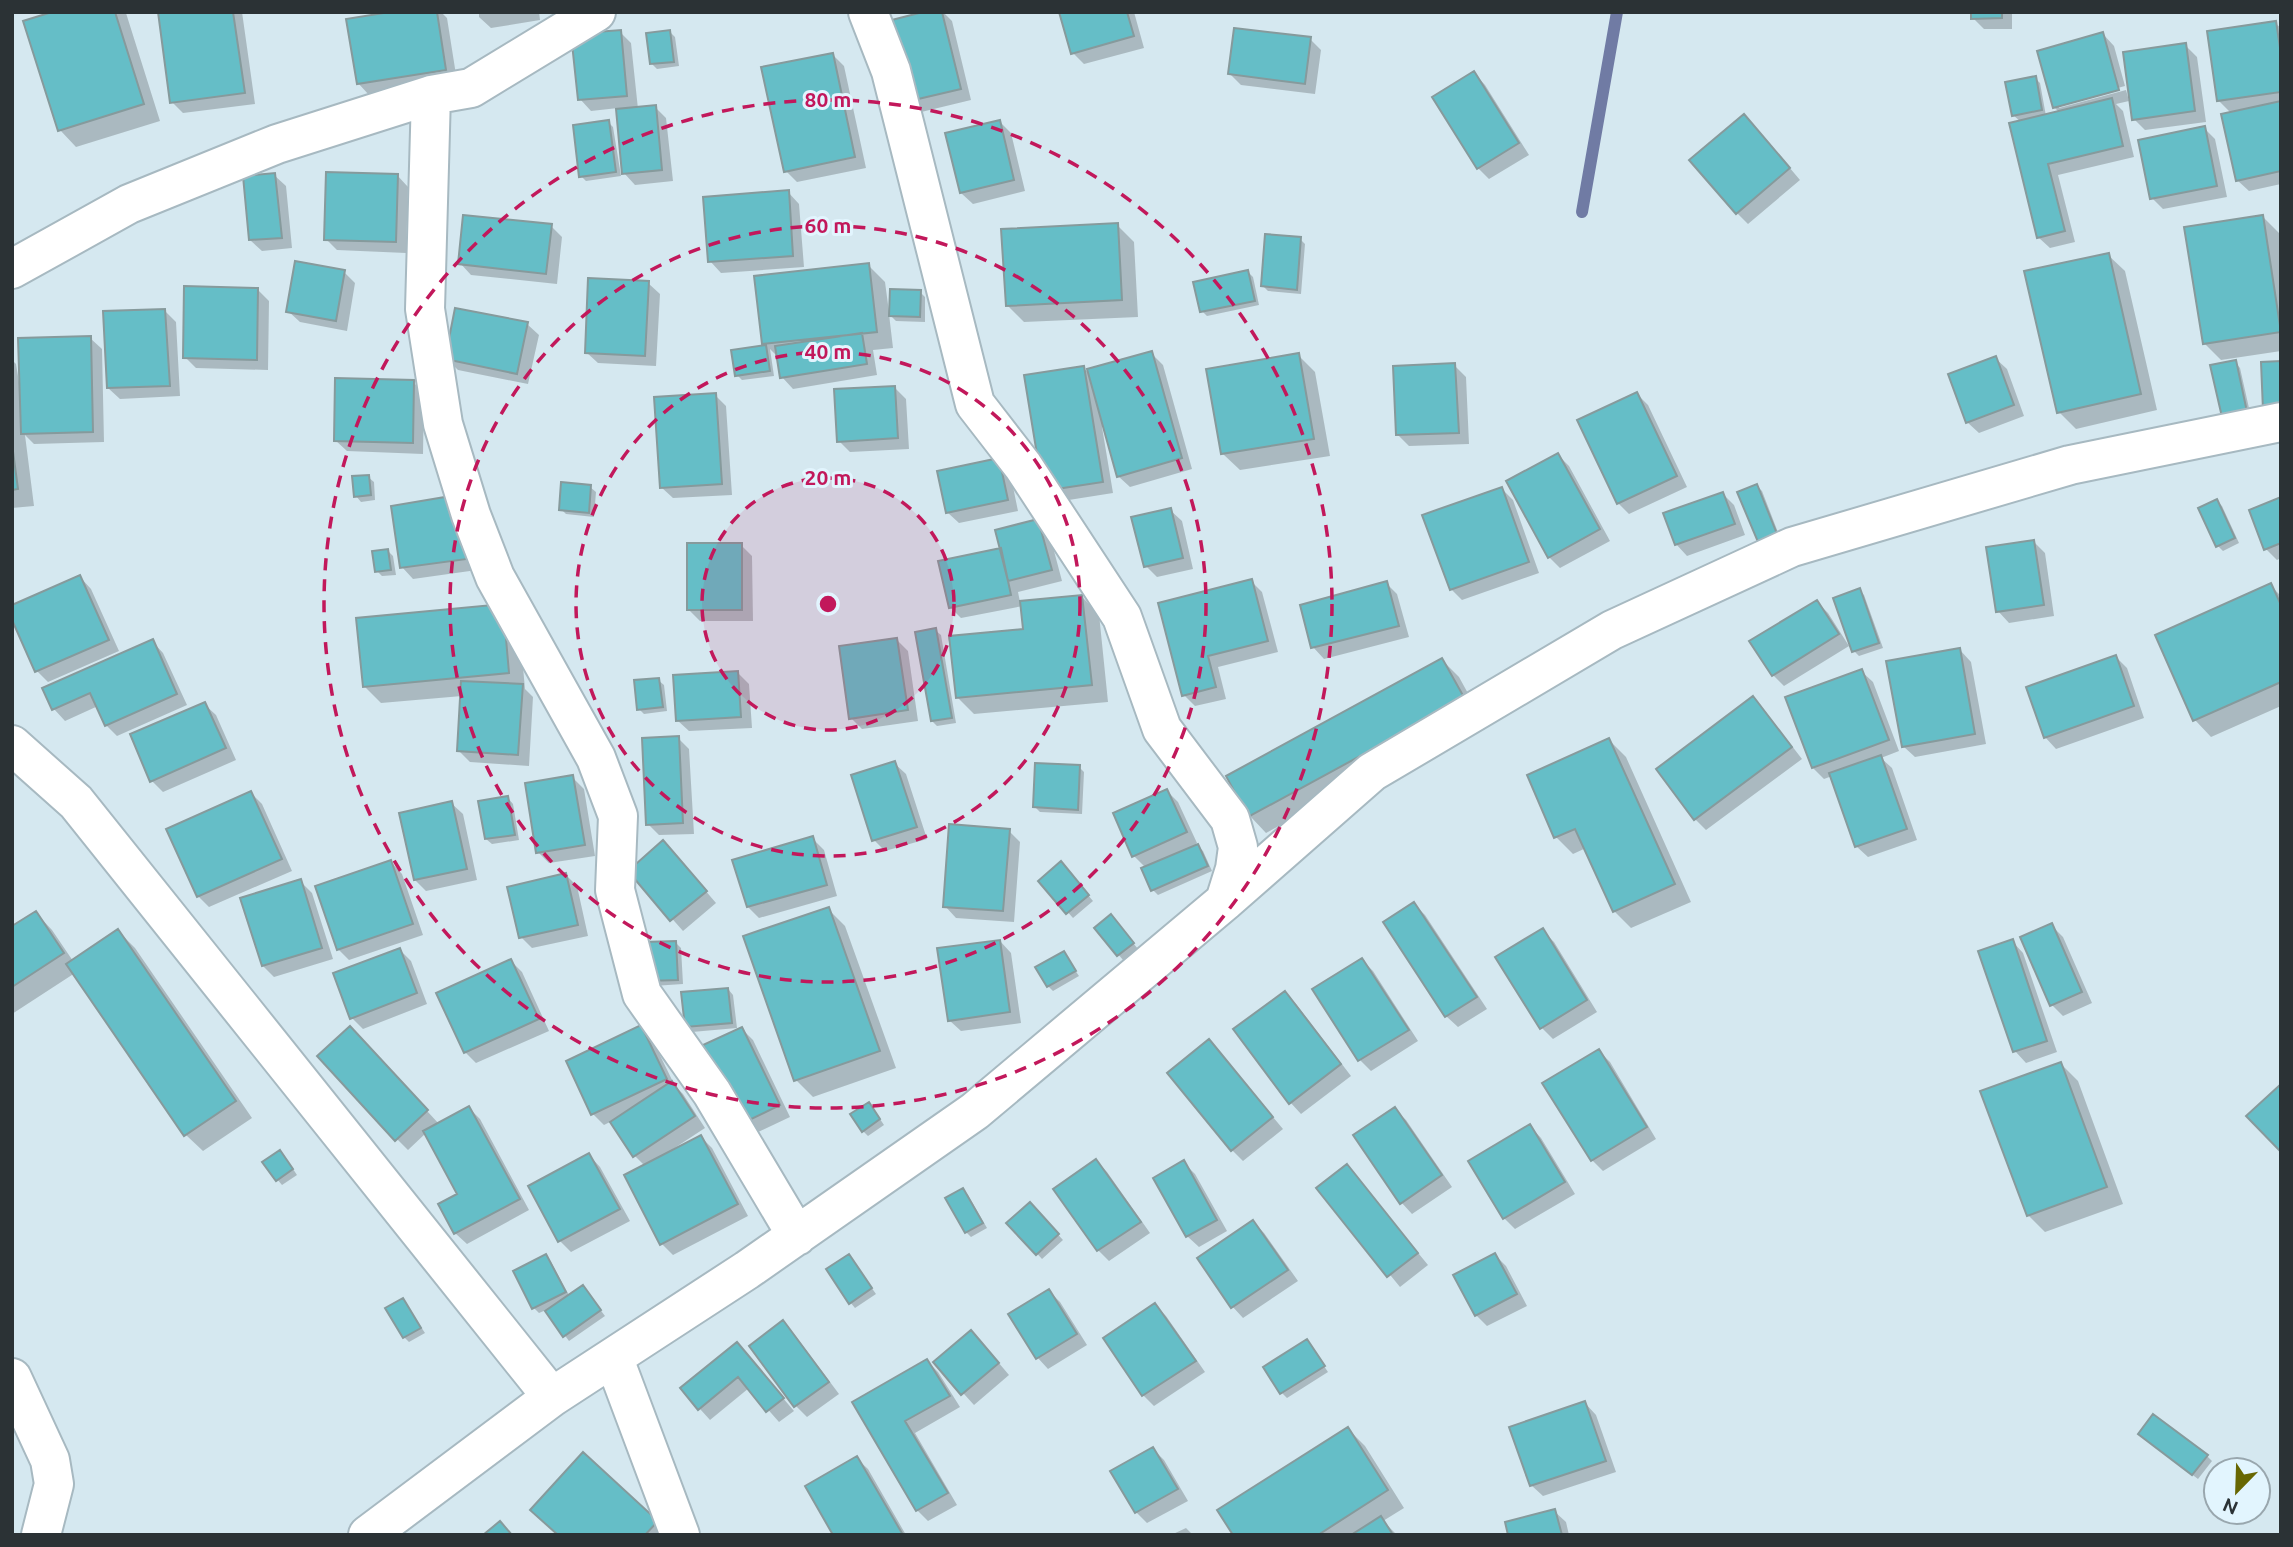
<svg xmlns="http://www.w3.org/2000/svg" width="2293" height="1547" font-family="Ubuntu,sans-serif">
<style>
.shadow{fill:#0003}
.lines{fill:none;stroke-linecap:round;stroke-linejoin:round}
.stream{stroke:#707ba4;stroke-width:12}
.building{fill:#65bec7;stroke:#869a9c;stroke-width:2}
.minor-casing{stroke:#a7b9c1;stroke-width:42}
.minor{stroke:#fff;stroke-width:38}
.ring{fill:none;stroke:#c2185b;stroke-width:3.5;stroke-dasharray:12 9}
.centre{fill:#c2185b;stroke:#e2f5fe;stroke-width:3.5}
.ring-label{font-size:21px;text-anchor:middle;font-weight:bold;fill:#c2185b;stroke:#e2f5fe;stroke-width:6;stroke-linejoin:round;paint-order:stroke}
</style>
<rect width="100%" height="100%" fill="#d5e8f0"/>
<path class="shadow" d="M58,12L126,13L160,121L76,147L60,130Z
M160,12H242L255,104L183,113L172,102Z
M402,12H441L447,18L457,81L369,95L358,83Z
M479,12H539L540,20L491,28L479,17Z
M930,12H943L952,21L971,100L913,114Z
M1061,12H1134L1144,48L1084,64L1073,53Z
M1973,12H2012V29H1984L1973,18Z
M2275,23L2281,28V184L2249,191L2237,180L2232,114L2219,101Z
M620,32L631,43L638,109L655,107L666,118L673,181L635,185L624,173L618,108L591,111L580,99Z
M670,32L675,37L679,66L657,69L652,64Z
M2103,34L2114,46L2125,86L2059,104V108L2126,90L2129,101L2116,104L2123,111L2134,157L2058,175L2075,242L2050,248L2038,237L2021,122L2013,115L2035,78L2040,83L2046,116L2060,113L2054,107Z
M1310,39L1321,50L1315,94L1241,85L1230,74Z
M2185,45L2197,57L2206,122L2145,130L2134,119Z
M832,54L844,66L866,168L797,182L786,171Z
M1474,73L1485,85L1529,155L1489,179L1478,168Z
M608,122L613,127L621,176L586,181L581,176Z
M1000,122L1011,133L1025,191L973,204L961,193Z
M1755,127L1800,180L1748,224L1737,213Z
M2204,128L2215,139L2227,197L2163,209L2152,198Z
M274,175L286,186L292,248L262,251L250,240Z
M397,175L408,187L406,253L337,250L326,239Z
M788,192L799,204L804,267L721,273L710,261Z
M2263,217L2280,234L2281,241V351L2221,360L2204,343Z
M1117,225L1134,242L1138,317L1024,322L1007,305Z
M551,226L562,237L557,284L471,275L460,263Z
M1300,239L1305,244L1301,294L1268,291L1263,286Z
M2108,255L2125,271L2157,410L2076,429L2059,412Z
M868,265L885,282L889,312L920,292L925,297V322L896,321L889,314L893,348L873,350L877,375L793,389L782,377L779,358L770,349L774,376L742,380L737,375L733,351L767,346L764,343Z
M344,272L355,283L347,331L300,322L288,311Z
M1248,272L1253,277L1259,305L1207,316L1202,311Z
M648,283L660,294L656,366L598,363L586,352Z
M257,289L269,301L268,370L196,368L185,357Z
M165,311L176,322L180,396L120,399L108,388Z
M527,324L539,335L528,384L458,370L447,359Z
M90,338L102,349L104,442L34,444L25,435L34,506L12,508V360L16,364L19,382H21Z
M1151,353L1163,365L1192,469L1130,487L1118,476L1105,427H1102L1113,493L1056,502L1083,368L1087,371Z
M1298,355L1315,372L1330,456L1240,470L1223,454Z
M1995,358L2007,369L2024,416L1979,433L1967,422Z
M2235,362L2240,368L2251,417L2229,422Z
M1454,365L1466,377L1469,444L1409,446L1397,434Z
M413,382L424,393L423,454L347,451L335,440Z
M895,388L906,399L909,449L850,452L839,441Z
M1637,394L1648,405L1687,487L1629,514L1618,503Z
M715,395L726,406L732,495L673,498L661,487Z
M1558,455L1569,466L1610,541L1560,568L1549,557Z
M999,460L1010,472L1018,511L959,523L947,512Z
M368,477L374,482L375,500L361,502L356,496Z
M1757,486L1762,491L1781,540L1765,546Z
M590,487L596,492L594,517L566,514L561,509Z
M1502,489L1513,500L1539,573L1462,600L1451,589Z
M1723,494L1734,505L1745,535L1687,556L1676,544Z
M456,497L477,570L413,579L402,567Z
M2281,499V558L2277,560L2266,549Z
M2217,501L2222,506L2239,543L2223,551L2218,546Z
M1170,510L1182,521L1193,569L1157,577L1146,566Z
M1038,521L1049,532L1062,581L1018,592L1020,602L1082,597L1099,614L1108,702L974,714L957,697L1025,631L1023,606L961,618L950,607L1001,549Z
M2034,542L2045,553L2054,616L2009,623L1998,611Z
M741,545L752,556L753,621H700L689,610Z
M388,551L393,556L396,575L382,576L377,571Z
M80,577L91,589L119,651L48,682L37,671Z
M1251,581L1262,592L1278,652L1218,667L1226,699L1195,706L1184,695Z
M1386,583L1397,594L1409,637L1324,659L1313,647Z
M2271,586L2281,596V706L2211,737L2195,720Z
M1859,590L1864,595L1883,648L1859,656L1854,651Z
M1817,602L1828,613L1849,646L1784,686L1773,675Z
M519,623L525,689L533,697L529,766L470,762L459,751L462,696L381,703L364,686Z
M935,630L941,635L956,723L937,726L932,721Z
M897,640L908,651L918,721L862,729L851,718Z
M152,641L163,653L187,705L117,736L106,725L98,706L65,721L54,709L44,689Z
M1960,650L1971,662L1986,744L1915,757L1903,746Z
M2116,657L2127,668L2144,718L2056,749L2045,737Z
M1442,660L1459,677L1481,717L1266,833L1250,816Z
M1861,671L1873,682L1899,751L1881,758L1892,768L1917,840L1868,857L1856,846L1832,776L1824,779L1813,768Z
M738,673L749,684L752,728L689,731L677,720Z
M658,680L664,685L667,711L644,714L639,709Z
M1753,698L1764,710L1802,759L1706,830L1695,819Z
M204,704L216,715L236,760L163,792L152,781Z
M678,738L689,749L694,834L659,835L648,824Z
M1609,740L1626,757L1691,902L1631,928L1614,911L1586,848L1573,854L1556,837Z
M894,763L906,774L927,839L885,851L874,840Z
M1079,767L1084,772L1082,814L1040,812L1035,807Z
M572,777L584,789L595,856L549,863L538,852Z
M1167,791L1178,802L1197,843L1196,844L1203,851L1212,871L1158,895L1153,890L1146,868L1134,856Z
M251,793L262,804L292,871L209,907L198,896Z
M508,798L513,804L519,840L492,844L486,839Z
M451,803L463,814L477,880L426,891L415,880Z
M1009,831L1020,842L1014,922L956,918L945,906Z
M812,838L824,850L837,896L759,918L748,907Z
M674,854L716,903L683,931L630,871Z
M391,862L402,874L423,935L349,960L338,949Z
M1066,869L1093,901L1073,918L1040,881Z
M566,875L577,886L588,936L532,948L521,937Z
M300,881L312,893L333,959L274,977L263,966Z
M1414,904L1425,915L1487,1009L1458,1027L1446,1016Z
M828,909L845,926L896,1068L813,1097L796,1080L745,937Z
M36,913L52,930L73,961L118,931L135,948L252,1118L203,1151L186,1135L75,973L12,1014V928Z
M1116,922L1138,949L1123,960L1096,928Z
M2052,926L2063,937L2092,1003L2063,1016L2052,1005Z
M1543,931L1554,942L1597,1012L1553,1039L1542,1028Z
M1000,941L1011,953L1021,1023L961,1031L949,1020Z
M2012,941L2023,953L2057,1052L2026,1063L2015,1051Z
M676,943L681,948L683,984L653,986Z
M400,950L411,961L427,1004L363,1029L352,1018Z
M1064,954L1079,976L1053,991L1048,986Z
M1362,960L1373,971L1418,1041L1371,1071L1360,1060Z
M511,961L522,972L549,1031L476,1063L465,1052Z
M728,989L733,995L737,1028L692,1032L687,1027Z
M1284,993L1296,1004L1351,1076L1301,1114L1290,1102Z
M641,1028L652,1039L675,1086L683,1094L705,1128L673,1149L674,1151L701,1137L712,1148L748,1216L673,1255L662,1244L645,1166L635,1156L612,1121L604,1125L593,1114Z
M742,1029L753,1040L790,1117L754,1134L706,1046Z
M361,1039L439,1124L469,1108L480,1119L529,1210L467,1244L455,1233L460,1195L426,1133L408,1150L397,1139Z
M1209,1041L1283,1129L1243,1161L1232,1150Z
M1599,1051L1610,1062L1656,1139L1603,1171L1592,1160Z
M2061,1064L2078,1081L2123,1204L2045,1232L2028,1215Z
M1394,1109L1406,1120L1452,1187L1412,1214L1401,1202Z
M874,1110L884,1125L868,1136L863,1131Z
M1530,1126L1541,1138L1575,1194L1515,1229L1504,1218Z
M589,1155L600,1167L630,1221L571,1252L560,1241L530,1187Z
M285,1157L297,1175L282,1185L277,1179Z
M1096,1161L1107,1172L1150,1233L1109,1261L1098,1250L1056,1189Z
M1184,1163L1195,1174L1227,1231L1199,1247L1187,1236Z
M1347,1166L1428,1265L1400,1287L1319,1188Z
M963,1190L968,1195L987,1228L971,1237L966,1232Z
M1030,1204L1063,1240L1042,1259L1009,1223Z
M1253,1222L1264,1233L1298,1281L1243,1318L1232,1306Z
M1495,1255L1506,1266L1527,1306L1487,1326L1476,1315Z
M545,1256L551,1262L570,1297L583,1287L605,1316L569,1341L546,1310L539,1313L534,1308Z
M849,1256L876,1294L855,1308L850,1302Z
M1049,1291L1060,1302L1087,1345L1048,1369L1037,1357Z
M403,1300L425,1333L409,1342L404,1337Z
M1155,1305L1166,1316L1205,1372L1154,1406L1143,1395Z
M783,1323L794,1334L839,1394L807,1417L796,1406L751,1346Z
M1307,1341L1328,1372L1287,1398L1282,1393Z
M982,1343L1009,1375L974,1405L935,1362Z
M737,1344L794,1411L779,1422L749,1388L710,1420L682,1389Z
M927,1361L938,1372L960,1407L915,1433L957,1505L928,1521L917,1510L854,1403Z
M1585,1403L1596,1415L1616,1472L1543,1496L1531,1485Z
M1348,1429L1365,1446L1404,1508L1383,1521L1397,1535H1235Z
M2145,1439L2207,1456L2212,1461L2198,1479Z
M1153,1449L1164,1460L1188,1501L1147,1523L1136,1512Z
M583,1455L668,1533L666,1535H559Z
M856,1458L868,1469L906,1535H835Z
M1554,1511L1566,1522L1569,1535H1510Z
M1186,1528L1193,1535H1171Z"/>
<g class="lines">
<path class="stream" d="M1582,212L1617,12"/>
</g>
<path class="building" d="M52,12H115L144,104L58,131L23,21Z
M158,12H233L245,93L170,103Z
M390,12H437L446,70L357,84L346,19Z
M923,12H942L961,89L901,103L880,23Z
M1059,12H1127L1134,36L1071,54Z
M1971,12H2002V18L1971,19Z
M2276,21L2281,54V92L2217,101L2207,31Z
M1234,28L1311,37L1305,84L1228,74Z
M621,30L627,96L578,100L571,34Z
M670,30L674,62L650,64L646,33Z
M2103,32L2119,90L2053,108L2037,51Z
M2186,43L2195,111L2132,120L2123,52Z
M833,53L855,157L784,172L761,67Z
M1474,71L1519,143L1477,169L1432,97Z
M2036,76L2042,110L2012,116L2005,82Z
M2112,98L2123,146L2048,164L2065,231L2037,238L2009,123Z
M2281,101V171L2236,181L2221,114Z
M656,105L662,170L622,174L616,109Z
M1744,114L1790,168L1736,214L1689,160Z
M609,120L616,172L579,177L573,125Z
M1000,120L1014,180L960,193L945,133Z
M2205,126L2217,186L2150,199L2138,140Z
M326,172L398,174L396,242L324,240Z
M275,173L282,238L249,240L243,176Z
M789,190L793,256L708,262L703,197Z
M463,215L552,224L546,274L458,264Z
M2263,215L2281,332L2203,344L2184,227Z
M1118,223L1122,300L1006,306L1001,229Z
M1265,234L1301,237L1297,290L1261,286Z
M2109,253L2141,394L2057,413L2024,271Z
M295,261L345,270L336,321L286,312Z
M869,263L877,332L762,344L754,276Z
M1248,270L1255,301L1200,312L1193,282Z
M588,278L649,281L645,356L585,353Z
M184,286L258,288L257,360L183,358Z
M890,289L921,290L920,317L889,316Z
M455,308L528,322L517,374L445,359Z
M165,309L170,386L107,388L103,311Z
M862,333L867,364L780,378L775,346Z
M91,336L93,432L21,434L18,338Z
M766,345L770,371L735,376L731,350Z
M1152,351L1182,458L1117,477L1087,369Z
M1299,353L1314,439L1221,454L1206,369Z
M1996,356L2014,405L1966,423L1948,374Z
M2236,360L2247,412L2222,417L2210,365Z
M2281,361V409L2263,410L2261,362Z
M1455,363L1459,433L1396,435L1393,366Z
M1084,366L1103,482L1043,491L1024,375Z
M335,378L414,380L413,443L334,441Z
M895,386L898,438L837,442L834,389Z
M1637,392L1677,476L1617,504L1577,420Z
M716,393L722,484L660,488L654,397Z
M12,444L18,489L12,490Z
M1558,453L1600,529L1548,558L1506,481Z
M999,458L1008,500L946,513L937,471Z
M369,475L371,495L354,497L352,476Z
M561,482L591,485L589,513L559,510Z
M1757,484L1777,534L1758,542L1737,492Z
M1502,487L1529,562L1450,590L1422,515Z
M1723,492L1735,524L1675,545L1663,513Z
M457,495L467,559L400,568L391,506Z
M2281,497V543L2264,550L2249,510Z
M2217,499L2235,538L2216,547L2198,508Z
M1171,508L1183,558L1144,567L1131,517Z
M1038,519L1052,570L1008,581L995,530Z
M2034,540L2044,605L1996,612L1986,547Z
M687,543H742V610H687Z
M1001,548L1011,595L949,608L938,561Z
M388,549L391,570L375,572L372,551Z
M80,575L109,640L35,672L12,620V605Z
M1252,579L1268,641L1208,656L1216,687L1182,696L1158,603Z
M1387,581L1399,626L1311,648L1300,605Z
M2271,583L2281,605V682L2193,721L2155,635Z
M1860,588L1879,643L1852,652L1833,598Z
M1082,595L1092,685L956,698L949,636L1023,629L1020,601Z
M1817,600L1839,634L1772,676L1749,641Z
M503,604L509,673L363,687L356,618Z
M936,628L952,718L931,721L915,632Z
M897,638L908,710L849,719L839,646Z
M153,639L177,694L105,726L90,693L52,710L42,688Z
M1960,648L1975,734L1902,747L1886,661Z
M2116,655L2134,706L2044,738L2026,687Z
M1442,658L1465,699L1248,817L1226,776Z
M1862,669L1889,740L1812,768L1785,697Z
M738,671L741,717L676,721L673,675Z
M659,678L663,707L637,710L634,680Z
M461,681L523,684L518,755L457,751Z
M1753,696L1792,747L1694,820L1656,769Z
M205,702L226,748L150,782L130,734Z
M679,736L683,823L646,825L642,738Z
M1609,738L1675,884L1613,912L1575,829L1554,838L1527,775Z
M1881,755L1907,829L1855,847L1829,773Z
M895,761L917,827L872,841L851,775Z
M1035,763L1080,765L1078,810L1033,807Z
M573,775L585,845L536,853L525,783Z
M1167,789L1187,832L1132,857L1113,813Z
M251,791L282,859L197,897L166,829Z
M508,796L515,835L485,839L478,801Z
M452,801L467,869L414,880L399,813Z
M949,824L1010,829L1003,911L943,907Z
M813,836L827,885L747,907L732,860Z
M663,840L707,891L670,921L628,871Z
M1198,844L1208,866L1151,891L1141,868Z
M391,860L413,924L337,950L315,886Z
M1061,861L1089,895L1066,914L1038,881Z
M566,873L578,925L519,938L507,887Z
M301,879L322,948L262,966L240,898Z
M1414,902L1477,997L1445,1017L1383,922Z
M829,907L880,1051L794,1081L743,936Z
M36,911L64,953L12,987V926Z
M1111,914L1134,943L1117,956L1094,928Z
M2052,923L2082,992L2050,1006L2020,937Z
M1543,928L1587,1000L1540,1029L1495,957Z
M118,929L236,1101L184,1136L66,964Z
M2013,939L2047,1041L2013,1052L1978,951Z
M1000,940L1010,1012L948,1021L937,948Z
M676,941L678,980L646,981L644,942Z
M400,948L417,993L350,1019L333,973Z
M1064,951L1076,971L1047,987L1035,967Z
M1362,958L1409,1030L1358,1061L1312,989Z
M511,959L539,1019L464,1053L436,993Z
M728,988L732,1023L685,1027L681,992Z
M1285,991L1341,1064L1289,1104L1233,1029Z
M641,1025L667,1079L591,1115L566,1061Z
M350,1026L428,1110L395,1141L317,1056Z
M742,1027L780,1105L741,1124L703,1045Z
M1209,1039L1273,1117L1231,1151L1167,1073Z
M1599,1049L1647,1127L1591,1161L1542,1083Z
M2061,1062L2107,1187L2027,1216L1980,1091Z
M672,1081L695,1116L633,1157L610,1122Z
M2281,1084V1152L2246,1116Z
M869,1102L880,1119L862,1132L850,1114Z
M469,1106L520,1199L454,1234L438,1204L457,1194L423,1131Z
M1395,1107L1442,1175L1400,1204L1353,1135Z
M1530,1124L1565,1182L1503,1219L1468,1161Z
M701,1135L738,1204L660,1245L624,1175Z
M280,1150L293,1169L276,1181L262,1162Z
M589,1153L620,1209L558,1242L528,1186Z
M1096,1159L1141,1222L1097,1251L1053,1189Z
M1184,1160L1217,1220L1186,1237L1153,1178Z
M1347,1164L1418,1253L1387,1277L1316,1188Z
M963,1188L983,1223L965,1233L945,1198Z
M1030,1202L1059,1234L1036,1255L1006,1223Z
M1253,1220L1288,1270L1231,1308L1197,1258Z
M1495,1253L1517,1294L1475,1316L1453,1275Z
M546,1254L566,1292L532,1309L513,1271Z
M849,1254L872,1288L849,1304L826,1269Z
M583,1285L601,1310L563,1337L545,1311Z
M1049,1289L1077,1334L1036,1359L1008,1314Z
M403,1298L421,1328L403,1338L385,1308Z
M1155,1303L1196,1361L1142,1396L1103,1338Z
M783,1320L829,1382L794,1407L749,1346Z
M971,1330L999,1363L961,1395L933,1362Z
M1307,1339L1325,1366L1280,1394L1263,1367Z
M737,1342L784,1398L766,1412L738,1377L698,1410L680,1388Z
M927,1359L950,1396L905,1421L948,1493L916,1511L852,1402Z
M1585,1401L1606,1461L1530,1486L1509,1427Z
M2153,1414L2208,1455L2192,1475L2138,1434Z
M1348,1427L1388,1490L1318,1535H1233L1217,1510Z
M1153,1447L1178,1489L1135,1513L1110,1471Z
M583,1452L658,1521L645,1535H558L530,1510Z
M857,1456L903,1535H833L805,1486Z
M1555,1509L1562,1535H1508L1505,1522Z
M1381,1516L1393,1535H1351Z
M500,1521L512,1535H483Z"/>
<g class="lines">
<defs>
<path id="minor" d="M868,12L891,71L975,404L1023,466L1122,617L1162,729L1230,819L1238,847L1235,869L1225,901
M431,95L425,309L443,424L471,515L495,577L596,758L618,816L615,890L642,994L712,1093L797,1236
M12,269L129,204L277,144L431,95L471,88L596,12
M12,745L76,802L552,1397
M614,1359L680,1535
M12,1378L50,1460L54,1484L41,1535
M368,1535L552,1397L747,1270L975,1111L1225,901L1372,772L1612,630L1792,547L2070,465L2281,422"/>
</defs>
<use href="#minor" class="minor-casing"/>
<use href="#minor" class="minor"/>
</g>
<circle cx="828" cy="604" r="126" fill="#c2185b" fill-opacity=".12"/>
<g class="ring">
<circle cx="828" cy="604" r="126"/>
<circle cx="828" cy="604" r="252"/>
<circle cx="828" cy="604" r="378"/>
<circle cx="828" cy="604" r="504"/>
</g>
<circle cx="828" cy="604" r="10" class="centre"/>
<g class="ring-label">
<text x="828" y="107">80 m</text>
<text x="828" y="233">60 m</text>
<text x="828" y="359">40 m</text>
<text x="828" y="485">20 m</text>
</g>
<rect width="2293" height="1547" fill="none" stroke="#2b3235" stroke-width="28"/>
<g transform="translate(2237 1491) rotate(203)"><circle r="33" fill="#e2f5fe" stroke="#99a7ae" stroke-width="2"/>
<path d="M0-5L12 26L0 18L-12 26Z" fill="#676702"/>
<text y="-10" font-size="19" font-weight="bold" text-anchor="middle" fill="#2b3235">N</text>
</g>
</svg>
